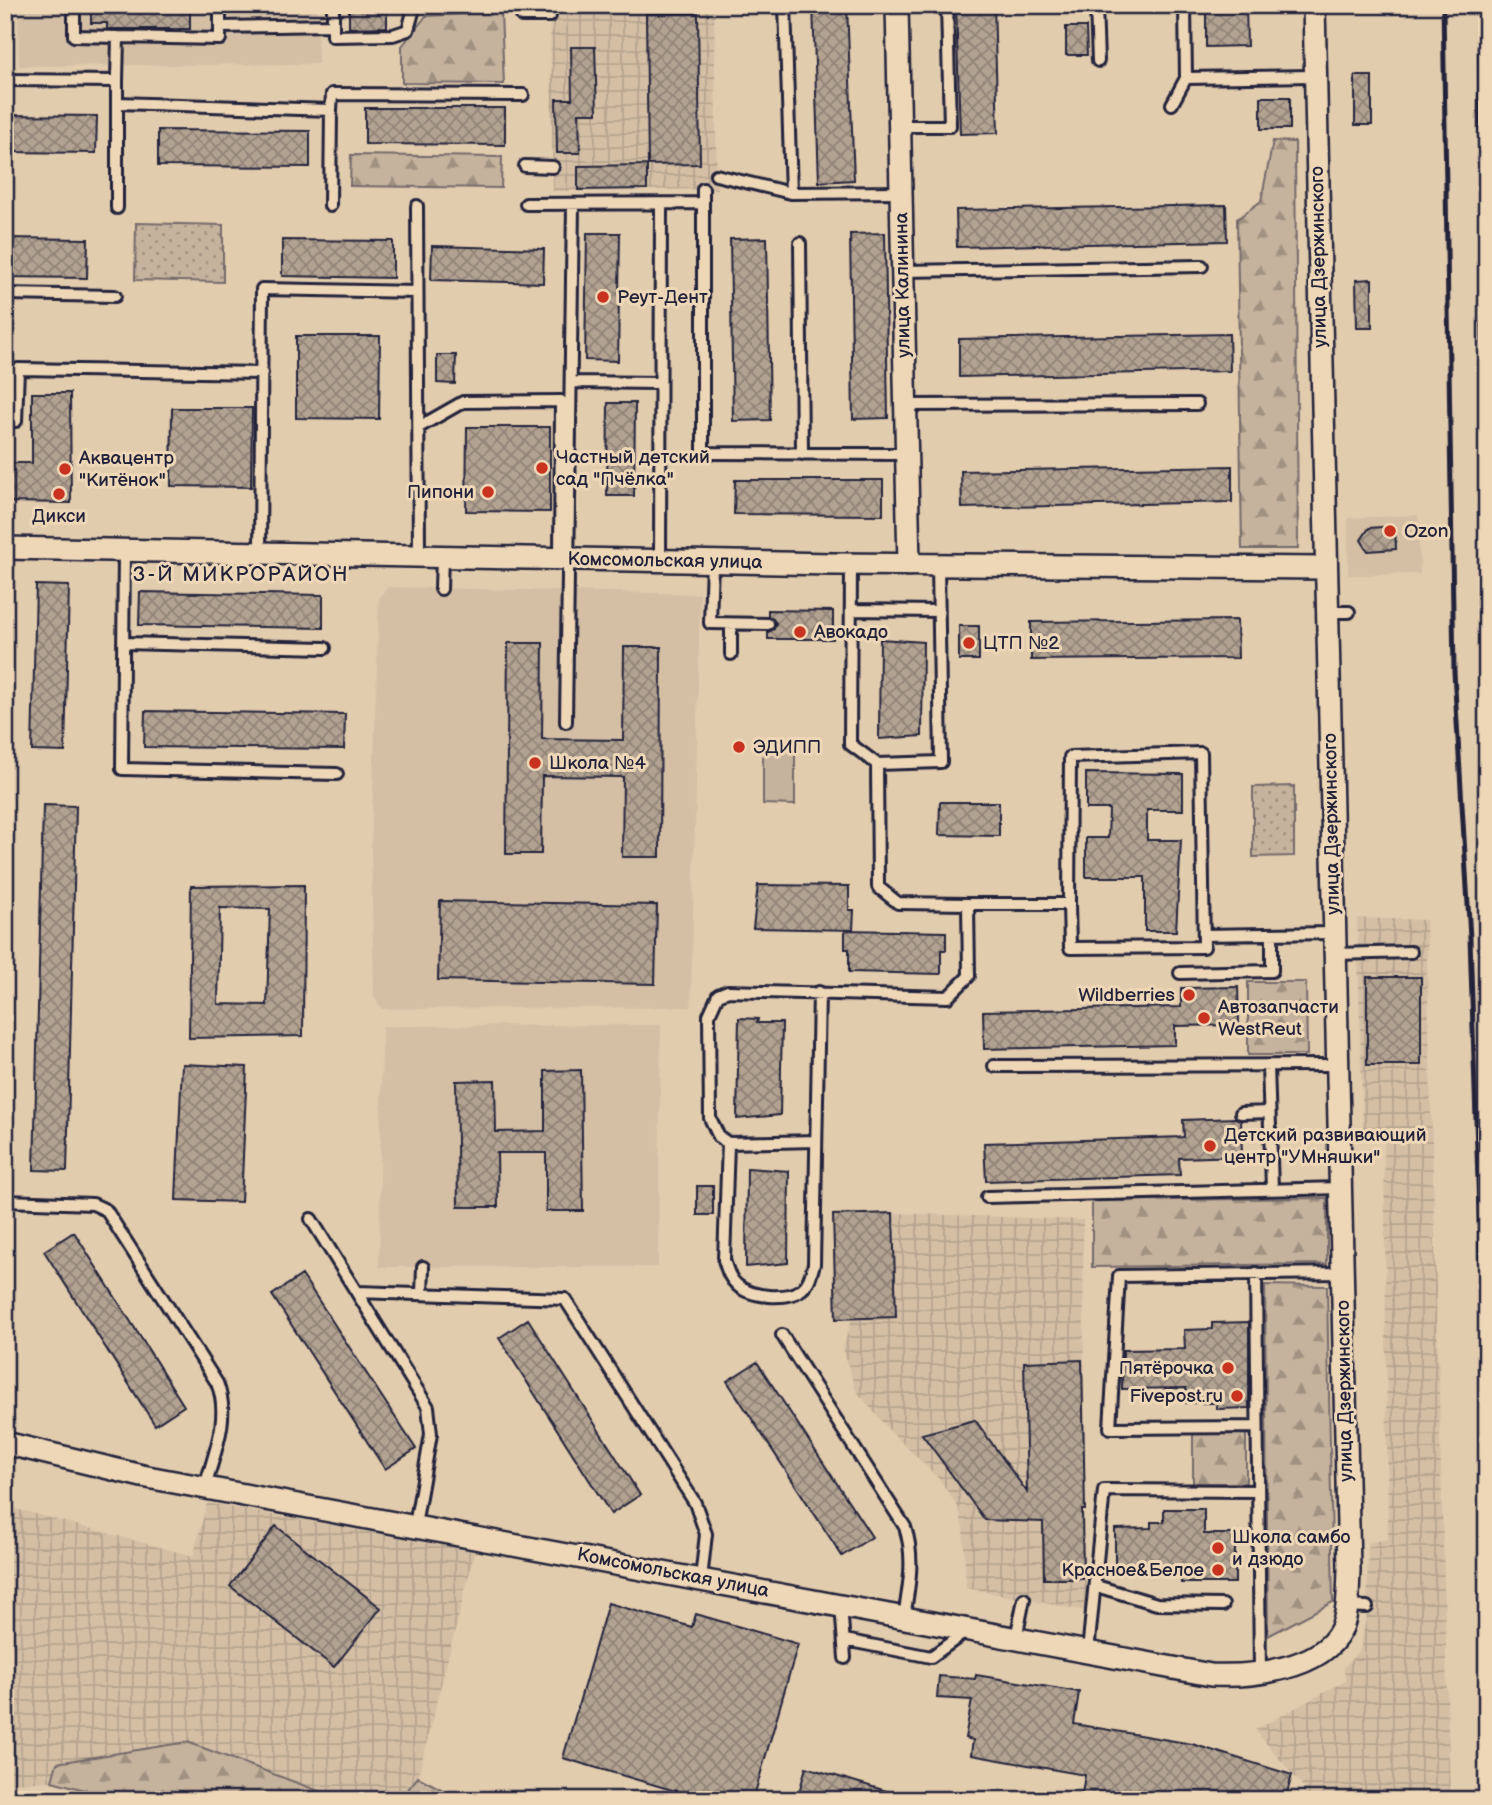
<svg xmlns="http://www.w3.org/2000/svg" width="1492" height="1805" font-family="'Balsamiq Sans',sans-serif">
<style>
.built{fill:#d4bfa5}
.industrial{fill:url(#industrial-grid)}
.green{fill:#c6b39d;stroke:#746a6c;stroke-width:2}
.forest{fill:url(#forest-firs);stroke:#746a6c;stroke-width:2}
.park{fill:url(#park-dots);stroke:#746a6c;stroke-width:2}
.building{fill:url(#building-cross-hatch);stroke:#22223b;stroke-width:2;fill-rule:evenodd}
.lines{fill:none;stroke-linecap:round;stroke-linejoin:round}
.lane-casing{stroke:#22223b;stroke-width:16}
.street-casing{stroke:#22223b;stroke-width:26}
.lane{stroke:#eed7b6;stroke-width:10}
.street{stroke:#eed7b6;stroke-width:21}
.rail{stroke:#22223b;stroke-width:5}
.poi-dot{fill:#c8321e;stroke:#eed7b6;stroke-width:2.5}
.labels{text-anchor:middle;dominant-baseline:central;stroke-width:6;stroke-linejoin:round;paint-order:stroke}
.street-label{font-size:19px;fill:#22223b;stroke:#eed7b6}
.poi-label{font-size:19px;fill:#22223b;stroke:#eed7b6;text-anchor:start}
.neighbourhood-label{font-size:21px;letter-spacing:2px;fill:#22223b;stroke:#eed7b6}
</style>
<defs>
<pattern id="industrial-grid" width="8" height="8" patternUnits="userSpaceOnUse" patternTransform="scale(1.75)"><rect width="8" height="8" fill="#d4bfa5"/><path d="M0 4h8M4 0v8" fill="none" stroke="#b6a48f"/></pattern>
<pattern id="forest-firs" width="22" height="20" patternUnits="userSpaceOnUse" patternTransform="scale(1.75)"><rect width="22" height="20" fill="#c6b39d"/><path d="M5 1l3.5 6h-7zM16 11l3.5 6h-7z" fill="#a09181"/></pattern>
<pattern id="park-dots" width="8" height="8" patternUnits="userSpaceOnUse" patternTransform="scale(1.75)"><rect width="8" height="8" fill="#c6b39d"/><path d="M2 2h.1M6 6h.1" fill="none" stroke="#a09181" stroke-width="1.8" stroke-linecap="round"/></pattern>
<pattern id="building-cross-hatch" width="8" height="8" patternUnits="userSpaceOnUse" patternTransform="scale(1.75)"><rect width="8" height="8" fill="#b2a291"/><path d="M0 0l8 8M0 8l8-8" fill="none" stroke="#908478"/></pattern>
</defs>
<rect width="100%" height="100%" fill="#e2ccae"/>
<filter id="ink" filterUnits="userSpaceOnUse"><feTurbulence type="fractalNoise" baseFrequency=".0143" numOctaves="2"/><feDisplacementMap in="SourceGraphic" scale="14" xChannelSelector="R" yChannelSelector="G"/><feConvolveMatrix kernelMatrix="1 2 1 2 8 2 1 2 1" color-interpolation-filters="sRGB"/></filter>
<g filter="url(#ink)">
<path class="built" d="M18,5H317L318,64L19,66Z
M1418,515L1420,574L1348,575V518Z
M388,587L700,594L691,1007L382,1009L374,996L371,851L379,598Z
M661,1025L658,1267H379L382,1026Z"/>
<path class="industrial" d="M550,5H714L717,189L553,191Z
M1357,918L1426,920L1450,1800H1302L1305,1789L1255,1730L1345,1681L1344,1667L1360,1650L1367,1614L1368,1543L1388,1539L1384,1135H1363Z
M893,1213L1083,1220L1085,1510H1082L1083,1579L1088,1582L1085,1611L966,1588L963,1527L959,1509L939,1479L889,1430L855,1389L843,1348L852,1319H836L833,1215Z
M207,1503L475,1551L418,1777L399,1800H343L187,1742L57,1763L52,1781L5,1784V1506L193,1556Z"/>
<path class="green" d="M763,743H795V805L763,804Z"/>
<path class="forest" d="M501,12L504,84L402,83V46L426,16Z
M1273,141L1295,142L1298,549H1242L1237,219L1261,201Z
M351,155L502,157L501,188L350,186Z
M1248,982H1306L1307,1055H1248Z
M1327,1198V1264L1092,1267V1201Z
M1265,1285L1327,1286L1333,1602L1268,1636Z
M1246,1433V1483H1193V1433Z
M187,1742L343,1800H121L52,1781L57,1763Z
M418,1777L462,1800H399Z"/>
<path class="park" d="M136,223L223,225V282L135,280Z
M1294,786V856L1253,857V787Z"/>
<path class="building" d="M91,5L171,8V5H190V29H107V23H91Z
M349,5H387V27L349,28Z
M813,5H847L854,180L819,182Z
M956,5H994L998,133L960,134Z
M1206,5H1246L1247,46L1206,47Z
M698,13L700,164L648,165L646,14Z
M1066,27H1086L1087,55H1066Z
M571,47H595L597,113H579L580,153H557L556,99H572Z
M1355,76H1372V125H1355Z
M1261,97H1290V129H1261Z
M365,108H505V145L365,144Z
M5,115L97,116L96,153L5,152Z
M158,130L310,131V167L158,166Z
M647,165V189L578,190V166Z
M1226,205L1227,241L957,247L956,210Z
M587,233H620L618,361L585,360Z
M885,233L888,418L853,419L850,234Z
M5,238L88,239L87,278L5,277Z
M767,238L770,420L733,421L730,239Z
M282,240L393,241V278L282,276Z
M432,246L544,249L543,283L431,280Z
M1372,279V328H1357L1356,280Z
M1229,334L1230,371L959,377V339Z
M296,336H380L379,419L296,418Z
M437,355H456L455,384L437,383Z
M32,393H70L71,503L5,502V463H32Z
M608,403H635L634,496H607Z
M172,408H252L251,487L171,486Z
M467,427H550V512L466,511Z
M1232,466V502L962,508L961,471Z
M735,480H883V515L734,514Z
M1395,526L1396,549L1368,551L1361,540L1369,528Z
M36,585L69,586L65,752L32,751Z
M140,592L323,595V628L139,625Z
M768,610L833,611V639H768V632L774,629L776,623L768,616Z
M1237,620L1238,658L1031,660V622Z
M959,626H979V660H959Z
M880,639L923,642L922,736L879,739Z
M508,643H543L542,739L623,740L624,647H661L660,857H622L623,777L542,776L541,854H506Z
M145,711L345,714L344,749L144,747Z
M1086,773L1183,774V810H1147V840H1181L1176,931H1145V877H1086V838H1108L1109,809H1086Z
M940,802H999V836L939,835Z
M43,805L76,806L67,1171L34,1170Z
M304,885L303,1036L189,1038L191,886ZM220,908L270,909L267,1005L218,1004Z
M758,885L849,886V910H854L853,930L753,928Z
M440,901L657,905L655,984L438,980Z
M845,930L946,932V950H941V974L849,972V949H845Z
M1367,977H1421V1065H1367Z
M1238,987L1239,1025L1175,1026V1045L984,1049L983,1011L1181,1007V988Z
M739,1018L758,1019L757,1023H782L780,1115L737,1119Z
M182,1064L247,1067L241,1202L176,1200Z
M581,1070L583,1211H546V1153H497L498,1207H458L456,1081L495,1080L496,1132L545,1131V1071Z
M1236,1118L1241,1121L1242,1156L1179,1158L1180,1175L986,1181L984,1143L1184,1137L1183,1120Z
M747,1168L789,1171L788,1263L746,1267Z
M697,1186H713V1215H697Z
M893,1213L896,1317L836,1319L833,1215Z
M74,1232L184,1406L155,1425L44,1251Z
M302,1275L416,1449L385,1469L272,1295Z
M528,1319L640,1495L611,1514L499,1338Z
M1249,1322V1408L1217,1409V1403H1186V1388L1122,1389L1123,1350L1185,1349L1184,1330L1212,1329V1323Z
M1082,1360L1085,1510H1082L1083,1579H1044L1043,1522L985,1520L922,1434L975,1420L1027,1492L1024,1362Z
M757,1362L872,1537L842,1556L727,1381Z
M1164,1509H1204V1534H1235V1583H1181V1572L1115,1573V1529L1151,1528V1522H1164Z
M276,1526L381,1608L334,1667L230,1586Z
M608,1603L692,1627L696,1614L798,1644L753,1800H706L563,1758Z
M976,1675L1079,1692L1074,1724L1192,1744L1292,1775L1285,1800H1081L1085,1775L971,1755L973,1740L965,1738L972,1700L937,1698L939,1676L975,1679Z
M806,1767L903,1796L902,1800H797Z"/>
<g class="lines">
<defs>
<path id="lane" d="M74,5V36L118,37
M220,5V27L333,25
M333,5V36L393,35L408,30L415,5
M785,5L791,193
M1096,5L1098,61
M1185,5L1186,78L1315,76
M522,16H550
M5,80L117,81V208
M117,81L118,37L220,39V27
M118,103L331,110L330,206
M1172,104L1186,78
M331,110L332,94L523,95
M900,126H950L947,5
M525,166L553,167
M716,175L791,193L901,192
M703,189V453L907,454
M526,204L702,203
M417,206L419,556
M800,243L802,454
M903,271L1202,266
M5,294L115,296
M571,382L660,383
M906,405L1197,404
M5,421H16L18,369L262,373
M419,427L463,402L561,401L560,559
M124,550L122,769L337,774
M260,553L262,289L417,292
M660,561L661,204
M712,562L710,623L768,624
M851,565L850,744L877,764L941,762L938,565
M441,589L442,556
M851,610L939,611
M1327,612H1349
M123,643L325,648
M731,654V624
M566,722L573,205
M968,904H1069L1070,757L1201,753L1204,947L1070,948L1069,904
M1204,935L1334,933
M1335,954L1411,952
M1180,973L1272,971V934
M994,1066L1337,1065
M1268,1066L1272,1189
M1241,1113L1269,1112
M816,1141L728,1143L719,1137L710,1118L709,1015L718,995L728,991L948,997L969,976L968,904L898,903L878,887L877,764
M728,1143L724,1260C727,1269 729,1278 737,1285C750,1297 787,1301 802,1289C810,1283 811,1273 814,1264L819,992
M987,1197L1340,1188
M5,1201L93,1204L106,1210L217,1383C231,1417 214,1453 205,1487
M311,1219L428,1407L431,1434L415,1525
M1256,1273L1260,1674
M358,1292L565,1299L695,1503L706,1534L701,1579
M422,1294L423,1267
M782,1335L905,1527C915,1558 909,1586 904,1617
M1257,1427L1110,1428L1119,1276L1342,1273
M1096,1586L1157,1604L1223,1605
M841,1605L845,1658
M1347,1606L1367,1607
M1016,1638L1024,1599
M845,1640L931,1657L968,1630
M1088,1652L1104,1490L1258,1491"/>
<path id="street" d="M897,5L909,565
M5,548L833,564L1325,568
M5,1443L142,1476L1211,1675C1250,1677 1321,1670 1341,1630C1349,1611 1348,1590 1349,1570L1314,5"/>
</defs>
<use href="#lane" class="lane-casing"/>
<use href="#street" class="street-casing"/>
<use href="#lane" class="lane"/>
<use href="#street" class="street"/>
<path class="rail" d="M1443,5L1454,672L1470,938L1482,1301L1486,1800
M1479,5L1487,644"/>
</g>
</g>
<g class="poi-dot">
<circle cx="603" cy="297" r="7"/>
<circle cx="542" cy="468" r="7"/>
<circle cx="65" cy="469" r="7"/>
<circle cx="488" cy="492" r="7"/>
<circle cx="59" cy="494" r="7"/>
<circle cx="1390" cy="531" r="7"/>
<circle cx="800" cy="632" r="7"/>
<circle cx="969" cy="643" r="7"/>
<circle cx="739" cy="747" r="7"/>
<circle cx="535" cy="763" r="7"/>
<circle cx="1189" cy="995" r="7"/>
<circle cx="1204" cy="1018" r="7"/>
<circle cx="1210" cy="1146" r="7"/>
<circle cx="1228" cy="1368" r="7"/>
<circle cx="1237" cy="1396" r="7"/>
<circle cx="1218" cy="1548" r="7"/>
<circle cx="1218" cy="1570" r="7"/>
</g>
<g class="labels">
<g class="street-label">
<text transform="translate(1319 257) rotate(-91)">улица Дзержинского</text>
<text transform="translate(903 285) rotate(-91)">улица Калинина</text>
<text transform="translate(665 561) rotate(1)">Комсомольская улица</text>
<text transform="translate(1332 824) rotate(-91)">улица Дзержинского</text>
<text transform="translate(1345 1391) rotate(-91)">улица Дзержинского</text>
<text transform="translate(673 1573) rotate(11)">Комсомольская улица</text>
</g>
<g class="poi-label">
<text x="617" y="297">Реут-Дент</text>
<text x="556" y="457">Частный детский<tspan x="556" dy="22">сад "Пчёлка"</tspan></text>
<text x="79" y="458">Аквацентр<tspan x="79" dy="22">"Китёнок"</tspan></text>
<text x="474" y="492" text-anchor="end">Пипони</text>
<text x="59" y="516" text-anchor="middle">Дикси</text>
<text x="1404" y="531">Ozon</text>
<text x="814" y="632">Авокадо</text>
<text x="983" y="643">ЦТП №2</text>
<text x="753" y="747">ЭДИПП</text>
<text x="549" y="763">Школа №4</text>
<text x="1175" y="995" text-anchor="end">Wildberries</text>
<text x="1218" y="1007">Автозапчасти<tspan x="1218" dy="22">WestReut</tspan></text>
<text x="1224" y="1135">Детский развивающий<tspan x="1224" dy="22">центр "УМняшки"</tspan></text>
<text x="1214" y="1368" text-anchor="end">Пятёрочка</text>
<text x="1223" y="1396" text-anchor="end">Fivepost.ru</text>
<text x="1232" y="1537">Школа самбо<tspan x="1232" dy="22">и дзюдо</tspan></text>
<text x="1204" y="1570" text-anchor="end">Красное&amp;Белое</text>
</g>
<g class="neighbourhood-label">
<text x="241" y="574">3-Й МИКРОРАЙОН</text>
</g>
</g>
<rect width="1492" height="1805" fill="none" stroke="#eed7b6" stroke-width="28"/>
<rect x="14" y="14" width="1464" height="1777" fill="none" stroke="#22223b" stroke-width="2.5" filter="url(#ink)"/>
</svg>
